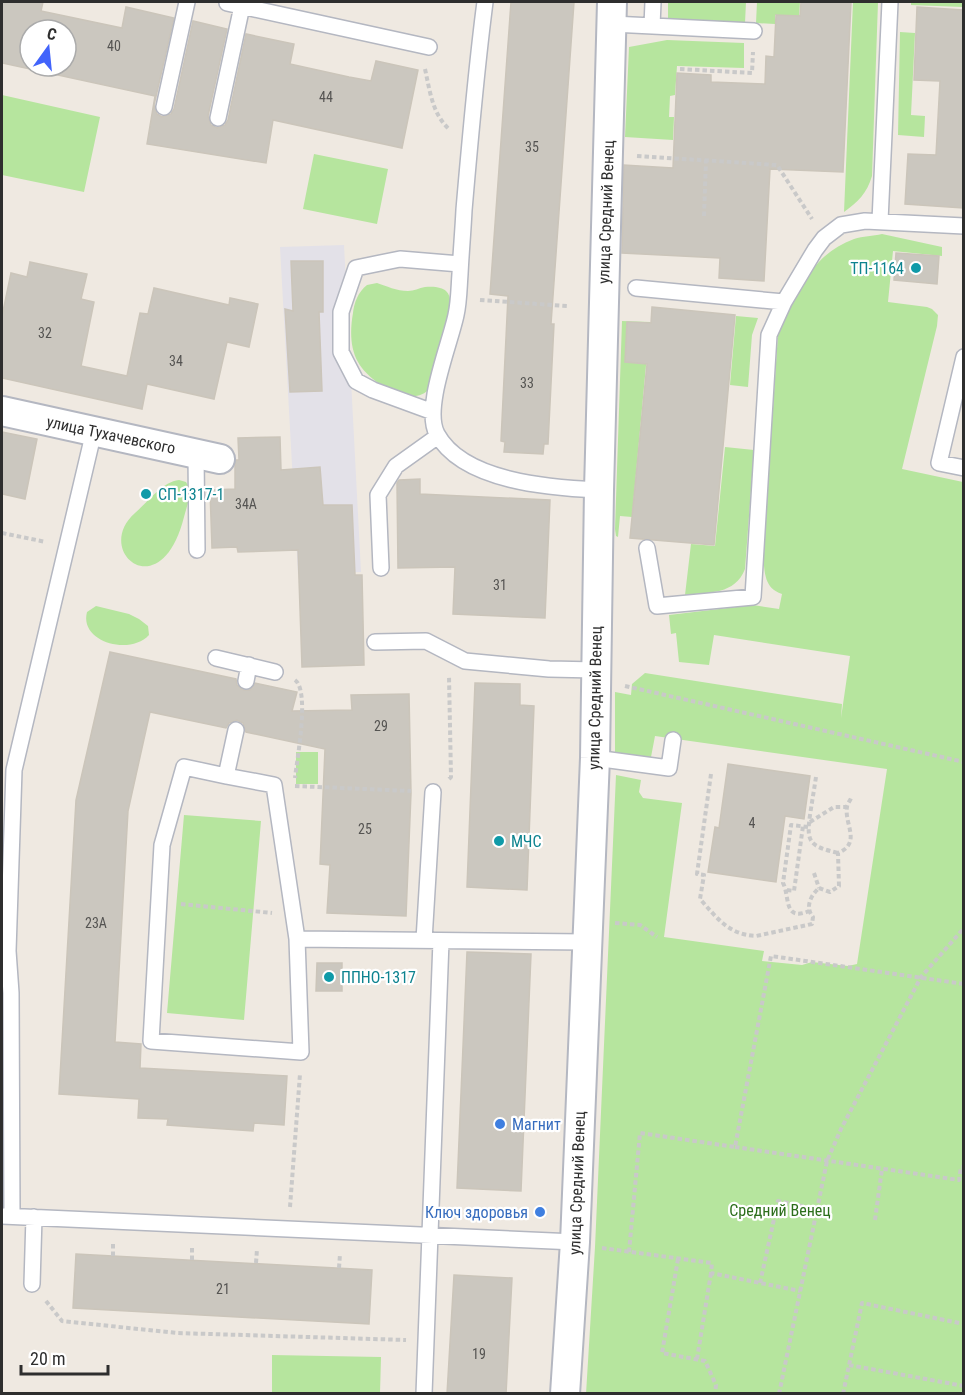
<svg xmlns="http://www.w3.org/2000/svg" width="965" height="1395" font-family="'Roboto Condensed',sans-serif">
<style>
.industrial{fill:#e3e1e8}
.green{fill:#b6e59e}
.building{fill:#cbc7bf;stroke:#cbc5ba;stroke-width:1.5;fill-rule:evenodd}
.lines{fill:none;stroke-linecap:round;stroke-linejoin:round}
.lane-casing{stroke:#b4b7c1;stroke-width:18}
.street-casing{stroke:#b4b7c1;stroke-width:32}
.path{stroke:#c9c9c9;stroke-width:4;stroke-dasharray:4.5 3;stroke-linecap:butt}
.lane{stroke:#fff;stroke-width:15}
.street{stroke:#fff;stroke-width:28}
.culture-dot{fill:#0f9aa8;stroke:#fff;stroke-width:2}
.shop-dot{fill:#3f7fe0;stroke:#fff;stroke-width:2}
.labels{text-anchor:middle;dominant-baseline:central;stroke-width:4.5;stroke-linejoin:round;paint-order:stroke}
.number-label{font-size:14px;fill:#555452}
.street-label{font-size:16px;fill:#2e2e2e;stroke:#fff}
.culture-label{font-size:16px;fill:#0d838f;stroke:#fff;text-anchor:start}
.shop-label{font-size:16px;fill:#366cbe;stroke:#fff;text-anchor:start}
.park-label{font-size:16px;fill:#2c6e1b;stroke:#fff}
</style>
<rect width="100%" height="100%" fill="#efe9e1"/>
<path class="industrial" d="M344,245L361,572L298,574L280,247Z"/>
<path class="green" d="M668,2H746L745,23L668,19Z
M757,2H800L799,16L775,15V24L756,23Z
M853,2H878L872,176C867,193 858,202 844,212Z
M911,2H963V7L911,5Z
M900,32L915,33L911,115L925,116L924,137L898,135Z
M667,40L744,43V68L677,66L675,95L670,96L669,117H674L673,140L625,137L629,47Z
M2,95L100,117L84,192L2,175Z
M314,154L388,169L377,224L303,209Z
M882,234L942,247V256L893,251L888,302L927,307L932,309L938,315L937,326L902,469L963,482V1393L586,1394L595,1247L616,775L641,780L639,792L643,798L682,803L664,937L764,951L762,961L802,965L812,962L848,966L857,964L887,769L655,736L651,757L615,753V692L631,695L632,684L645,673L842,704L841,718L850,656L714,635L709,665L679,662L676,633L671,634L669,615L753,605L779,609L782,594C764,588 765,573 763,556L778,334C796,295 810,255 854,239C863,236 873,236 882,234Z
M377,283C386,286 397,291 408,291C414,291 419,288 425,287C458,284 452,306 444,327C439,343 439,378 430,388C412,411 368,381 358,362C350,348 350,330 353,313C354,303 358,292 367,285Z
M736,316L758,318L752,335L748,387L730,385Z
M622,321L650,322L632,517L620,516L618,537L616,536L615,529Z
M725,447L754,450L745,569C735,595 709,592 685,595L691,544L715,546Z
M179,480L186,482C193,493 187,505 184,517C161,609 92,551 135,513C148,502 162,482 179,480Z
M96,606L129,614L139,619L148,626L149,635C130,656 79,642 87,612Z
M296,752H318V784H296Z
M184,815L261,821L244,1020L167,1013Z
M272,1355L381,1357L380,1393H272Z"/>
<path class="building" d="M2,2H43L41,11L122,28L126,7L174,18L154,105L157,114L162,117L171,114L174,109L193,21L227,29L208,116L211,125L217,128L225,125L228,120L246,34L294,44L290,64L349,77L371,81L376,61L418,70L402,148L273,120L266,163L147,144L155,96L2,63ZM30,30H66V66H30Z
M511,2H574L551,324H554L548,444H544L543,454L504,452L505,442L501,441L508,296L490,294Z
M801,2H851L843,172L770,169L764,281L719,278L720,258L622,253L624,165L673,168L677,73L711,75V82L765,84L766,56L774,57L776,15L800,16Z
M917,7L963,10V208L905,204L908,154L936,155L940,81L914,80Z
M896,253L939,256L937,284L894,280Z
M291,261H323V312H319L322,391L290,392L285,309L293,311Z
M30,262L87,274L81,299L94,302L81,366L127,376L140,313L148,314L154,288L229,305L230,298L258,304L249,347L227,342L214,399L147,384L142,409L2,378V316L11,273L27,277Z
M652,307L735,315L714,545L630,538L647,364L625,362L627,322L651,323Z
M2,432L37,439L25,499L2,494Z
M280,437L281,470L320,467L323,505H352L355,575H362L364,665L302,667L298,550L238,552L237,547L212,548L210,490L235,489V465L236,460H239L238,438Z
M420,479V494L550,500L545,618L453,614L455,567L398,568L397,483L399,480Z
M110,652L236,679L237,685L244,690H250L255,683L297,692L292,711L352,710L351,695L409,694L411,793L406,916L327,913L330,865L320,864L325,749L246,732L243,723L237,720L229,723L226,728L150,712L128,811L115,1042L141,1044L140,1068L287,1076L284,1125L254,1123L253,1131L167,1125L168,1119L138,1118L139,1099L59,1094L76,800Z
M475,683L520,684V705L534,706L527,890L467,887Z
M728,764L810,776L804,819L785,816L776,882L708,872L715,827L719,828Z
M467,952L531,954L521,1191L457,1188Z
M317,963H342V991H316Z
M76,1254L372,1270L369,1324L73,1308Z
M454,1275L512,1278L506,1394H447Z"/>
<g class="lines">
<defs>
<path id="lane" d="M228,2L227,3L429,47
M485,2C476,71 470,140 464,210C463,231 461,253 460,274C459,287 459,302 456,315C450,344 423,408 437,434C463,482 552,488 599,490
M612,24L754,31
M652,26L653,2
M164,107L187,2
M218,118L242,6
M880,221L890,2
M636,288L784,302L769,335L753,597L657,606L647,548
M784,302L815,250L824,238L841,225L865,221L964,226
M964,357L939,463L964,468
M433,412L373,390L356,381L341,352V312L356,268L400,259L460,264
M196,454L197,550
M381,568L378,495L396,466L438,436
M375,642L426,641L465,661L549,669L596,670
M216,658L275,672
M246,681L249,665
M236,730L226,776L274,785L297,939L587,942
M595,758L669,768L673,740
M226,776L184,767L162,845L151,1041L301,1052L297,939
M424,940L433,792
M2,1216L575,1242
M12,1216L11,993L8,951L14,770L94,431
M32,1284L34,1217
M424,1394L441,941"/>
<path id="street" d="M2,411L220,459
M565,1394L575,1242L595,758L599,490L612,2"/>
</defs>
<use href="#lane" class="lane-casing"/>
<use href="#street" class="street-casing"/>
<path class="path" d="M425,69C430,91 432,114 450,130
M680,69L752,73L753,52
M637,156L777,165L812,219
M704,216L706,160
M480,300L567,306
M2,533L46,542
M295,680C310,691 297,759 295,778
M625,686L964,762
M711,774L697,874L704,875L700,899C717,918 729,935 756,936L812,924L813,917C805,908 810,896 819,888
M816,777C814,790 812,802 810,815C806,843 810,846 838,853
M449,779L451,777L449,676
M295,786L411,791
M810,822L834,807H847
M808,827L791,825L783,883C790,896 783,922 809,911
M814,873L819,888
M819,888L830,892L839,886L838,853C862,843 844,824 847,807C847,804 850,801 851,798
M787,890L794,891L803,826
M181,904L272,913
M615,923L640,925L657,937
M735,1147L959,1180L961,1167H964
M290,1207L300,1074
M875,1220L882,1169
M602,1248L712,1263L711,1273L800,1291
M629,1252L640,1133L735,1147L771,956L964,984
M113,1256V1242
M678,1259L662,1353L705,1361L716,1385L715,1394
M192,1260V1246
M256,1263L257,1249
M339,1268L340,1254
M760,1283L778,1201L816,1209
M46,1301L62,1321L177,1333L406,1340
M697,1359L711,1273
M849,1365L964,1386
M779,1394L827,1161L841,1129L921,977L964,928
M843,1394L862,1303L964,1324"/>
<use href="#lane" class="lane"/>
<use href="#street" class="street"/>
</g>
<g class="culture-dot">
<circle cx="916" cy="268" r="6"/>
<circle cx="146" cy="494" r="6"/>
<circle cx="499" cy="841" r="6"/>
<circle cx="329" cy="977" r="6"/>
</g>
<g class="shop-dot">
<circle cx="500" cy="1124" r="6"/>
<circle cx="540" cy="1212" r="6"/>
</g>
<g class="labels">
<g class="number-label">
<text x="114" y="46">40</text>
<text x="326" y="97">44</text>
<text x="532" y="147">35</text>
<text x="45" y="333">32</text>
<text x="176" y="361">34</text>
<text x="527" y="383">33</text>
<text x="246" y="504">34А</text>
<text x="500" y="585">31</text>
<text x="381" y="726">29</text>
<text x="752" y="823">4</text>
<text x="365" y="829">25</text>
<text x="96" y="923">23А</text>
<text x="223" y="1289">21</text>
<text x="479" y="1354">19</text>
</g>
<g class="street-label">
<text transform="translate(606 212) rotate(-88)">улица Средний Венец</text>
<text transform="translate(111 435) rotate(12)">улица Тухачевского</text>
<text transform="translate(595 698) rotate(-89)">улица Средний Венец</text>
<text transform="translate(577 1183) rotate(-88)">улица Средний Венец</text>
</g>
<g class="culture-label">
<text x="904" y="268" text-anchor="end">ТП-1164</text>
<text x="158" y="494">СП-1317-1</text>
<text x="511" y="841">МЧС</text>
<text x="341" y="977">ППНО-1317</text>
</g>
<g class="shop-label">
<text x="512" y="1124">Магнит</text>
<text x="528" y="1212" text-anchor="end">Ключ здоровья</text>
</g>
<g class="park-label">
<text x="780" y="1210">Средний Венец</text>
</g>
</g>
<rect width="965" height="1395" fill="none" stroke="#2e2e2e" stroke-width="6"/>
<g transform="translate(48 48) rotate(15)"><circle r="28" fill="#ffffff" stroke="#ababab" stroke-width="1.5"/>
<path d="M0-4.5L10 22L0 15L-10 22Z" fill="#4264fb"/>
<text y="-9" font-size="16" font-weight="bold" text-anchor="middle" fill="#2e2e2e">С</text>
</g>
<path d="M21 1365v9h87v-9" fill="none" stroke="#2e2e2e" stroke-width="3"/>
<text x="30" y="1365" font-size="18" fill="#2e2e2e" stroke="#ffffff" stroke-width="4.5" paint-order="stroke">20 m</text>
</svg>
